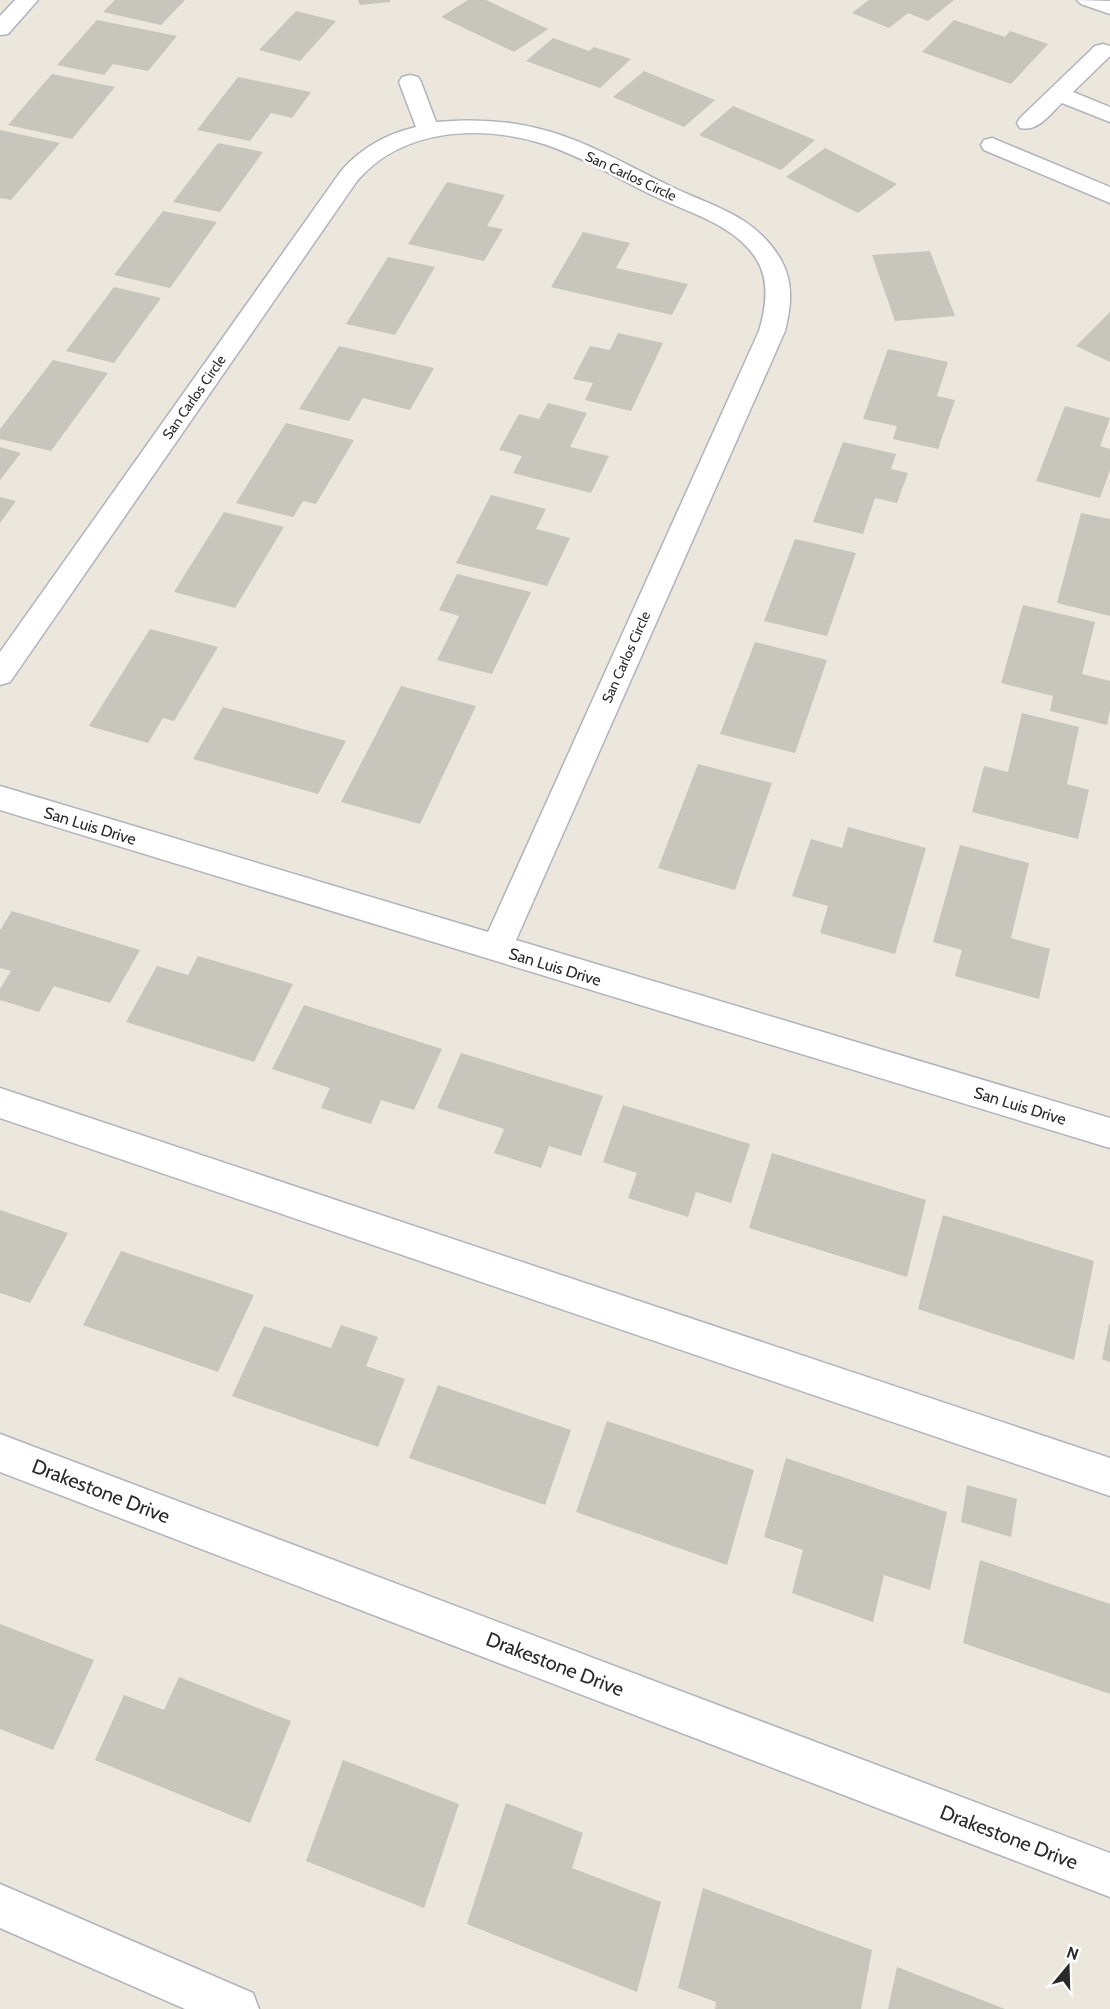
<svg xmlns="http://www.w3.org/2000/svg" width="1110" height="2009" font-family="Cabin,sans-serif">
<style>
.building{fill:#c7c5bc}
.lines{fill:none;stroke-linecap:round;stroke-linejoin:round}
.minor-casing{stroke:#b1b2bd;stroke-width:3}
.minor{fill:#fff;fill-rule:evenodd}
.labels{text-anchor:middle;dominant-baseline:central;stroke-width:5;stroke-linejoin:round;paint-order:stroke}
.far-street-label{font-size:14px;fill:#2a2a2a;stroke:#fff}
.street-label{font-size:16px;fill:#2a2a2a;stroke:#fff}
.near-street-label{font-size:20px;fill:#2a2a2a;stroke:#fff}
</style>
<rect width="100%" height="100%" fill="#ebe7dd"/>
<path class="building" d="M115,0H185L161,25L103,12Z
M358,0H390V2L360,5Z
M468,0H486L548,29L514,52L441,17Z
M869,0H954L928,21L908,13L889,28L852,13Z
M296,11L336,21L300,61L259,50Z
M97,20L177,36L148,71L113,64L104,75L57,65Z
M954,20L1005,37L1010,31L1048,44L1011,84L922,52Z
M553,38L589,51L594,47L631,59L600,88L526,61Z
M644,71L715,100L684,127L613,97Z
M52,74L115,87L72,139L8,125Z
M238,77L311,92L292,118L271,113L250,141L197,130Z
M733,106L815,140L781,170L699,135Z
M0,130L60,143L11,200L0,198Z
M218,143L263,152L220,212L173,202Z
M825,148L897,184L858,213L786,177Z
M447,182L505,195L487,226L503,229L484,261L408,244Z
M163,211L217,222L170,288L114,275Z
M583,232L630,243L616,268L688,284L672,315L551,287Z
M930,251L955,316L895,321L872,255Z
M388,257L435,267L395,335L346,324Z
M114,287L161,298L114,363L66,351Z
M1110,312V362L1076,346Z
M618,333L663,343L631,411L585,400L593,383L573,379L590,346L610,350Z
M339,346L434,368L410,410L363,398L349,421L299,409Z
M888,349L948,362L937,396L955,400L938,449L893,439L897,426L863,419Z
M53,360L108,373L51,451L0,439V429Z
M548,403L587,413L570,447L609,456L591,493L513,473L522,456L499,450L519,414L539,419Z
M1065,406L1110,418L1100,446L1110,449V470L1100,498L1036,481Z
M286,423L354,440L316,504L303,501L293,517L236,503Z
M843,442L896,454L891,469L908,473L897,503L875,498L863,534L813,522Z
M0,447L21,453L0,480Z
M491,495L546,509L536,529L570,538L547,586L456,563Z
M0,497L16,501L0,523Z
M224,512L284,527L235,608L174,592Z
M1081,513L1110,519V616L1057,603Z
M795,539L856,553L827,636L764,621Z
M457,574L531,592L492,674L437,660L459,616L439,610Z
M1023,605L1095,622L1082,674L1110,681V710L1107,725L1050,711L1053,696L1001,683Z
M150,629L218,647L174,721L163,718L148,743L89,726Z
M755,642L827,660L795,753L720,734Z
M401,686L476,706L420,824L341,802Z
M223,707L346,741L318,794L193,759Z
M1022,713L1079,727L1067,784L1089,790L1078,839L972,812L984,766L1008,772Z
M698,764L772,783L735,890L658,868Z
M848,827L926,848L895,954L820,933L828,906L792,896L811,839L842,848Z
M960,845L1029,863L1011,938L1050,949L1039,999L955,976L962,950L933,942Z
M12,911L140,950L110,1003L54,986L39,1012L0,1000V989L11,971L0,968V930Z
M198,956L293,984L254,1062L126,1022L157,966L188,975Z
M304,1005L442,1049L414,1110L381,1100L371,1124L321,1108L330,1088L272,1069Z
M461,1053L603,1096L581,1156L549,1146L541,1168L494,1153L504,1129L437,1108Z
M623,1105L750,1144L731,1203L696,1192L688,1217L628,1198L637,1173L603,1162Z
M772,1153L926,1200L907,1277L749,1228Z
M0,1210L68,1233L30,1303L0,1293Z
M943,1215L1094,1261L1074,1360L918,1309Z
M121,1251L254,1295L218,1372L83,1325Z
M1109,1324H1110V1362L1102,1359Z
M341,1325L378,1337L366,1366L405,1379L378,1447L232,1396L264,1326L331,1348Z
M438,1385L571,1430L545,1505L409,1458Z
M607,1421L754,1470L727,1565L576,1512Z
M786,1458L947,1512L930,1590L884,1575L873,1622L792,1593L803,1550L764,1537Z
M967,1485L1017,1499L1011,1537L961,1522Z
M980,1560L1110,1604V1694L963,1643Z
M0,1624L94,1660L53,1750L0,1729Z
M179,1677L291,1721L250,1823L95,1760L124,1695L164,1710Z
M343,1760L459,1804L424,1908L306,1861Z
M506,1803L583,1833L572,1868L661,1902L637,1992L467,1924Z
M703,1888L872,1950L861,2009H715L716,2002L678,1988Z
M897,1967L1005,2009H888Z"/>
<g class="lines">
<defs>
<path id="minor" d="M15,0H38L8,34L0,35V16Z
M1077,0L1110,1V14L1081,4Z
M1103,44L1110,46V56L1073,92L1110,107V122L1062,103C1049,115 1038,132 1020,128L1017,123L1020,118L1095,46Z
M410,75L418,77L421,82L436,122C470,119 503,120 536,128C584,139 626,165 670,186C694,198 721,206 744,221C759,231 772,244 781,260C794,283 791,307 785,331L516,940L1110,1118V1148L0,810V786L488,932L759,331C766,308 770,282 757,260C736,225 689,213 654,196C619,179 584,158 547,145C483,124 403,127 357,181L10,682L0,685V652L341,171C361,148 386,134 416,127L399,82L402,77Z
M992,138L1110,187V203L984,150L981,145L984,140Z
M0,1088L1110,1458V1496L0,1118Z
M0,1434L1110,1853V1897L0,1472Z
M0,1884L253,1993L259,2009H185L0,1928Z"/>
</defs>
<use href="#minor" class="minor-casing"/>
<use href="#minor" class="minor"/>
</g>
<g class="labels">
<g class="far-street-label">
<text transform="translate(631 176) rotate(25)">San Carlos Circle</text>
<text transform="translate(194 397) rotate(-55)">San Carlos Circle</text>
<text transform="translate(626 657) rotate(-66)">San Carlos Circle</text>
</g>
<g class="street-label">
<text transform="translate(90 826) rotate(17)">San Luis Drive</text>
<text transform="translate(555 967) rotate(17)">San Luis Drive</text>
<text transform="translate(1020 1106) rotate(17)">San Luis Drive</text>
</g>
<g class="near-street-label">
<text transform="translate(101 1491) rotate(21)">Drakestone Drive</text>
<text transform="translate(555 1664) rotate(21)">Drakestone Drive</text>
<text transform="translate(1009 1837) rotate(21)">Drakestone Drive</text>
</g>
</g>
<g transform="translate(1068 1967) rotate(19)" stroke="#ffffff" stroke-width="4.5" paint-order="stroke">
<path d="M0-4.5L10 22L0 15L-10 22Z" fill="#2a2a2a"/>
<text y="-9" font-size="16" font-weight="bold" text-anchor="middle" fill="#2a2a2a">N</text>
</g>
</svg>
